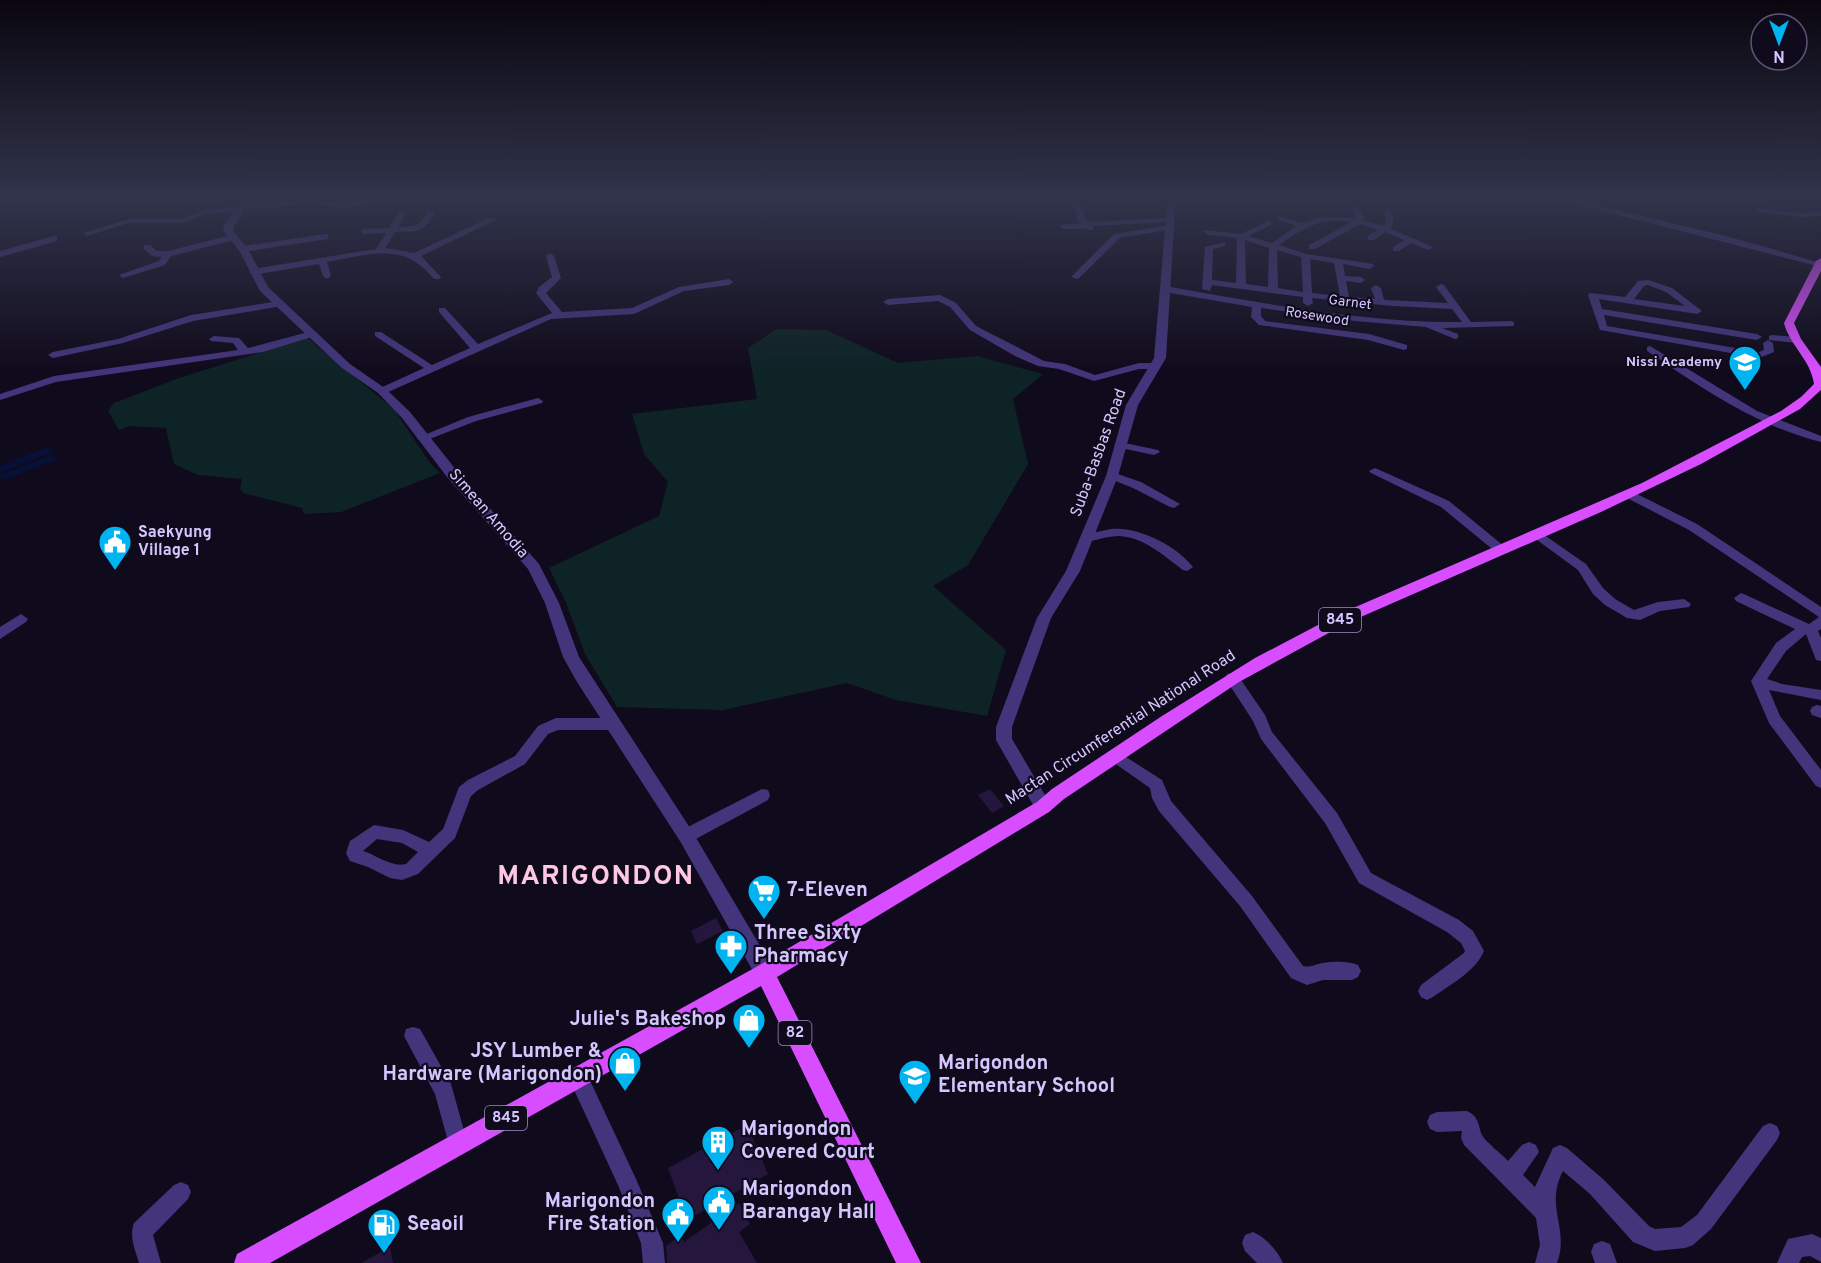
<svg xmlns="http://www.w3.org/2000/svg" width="1821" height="1263" font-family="Overpass,sans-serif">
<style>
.green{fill:#0e2326}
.water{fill:#071138}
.building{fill:#24163d}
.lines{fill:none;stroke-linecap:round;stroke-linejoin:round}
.minor{fill:#43357c;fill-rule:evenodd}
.tertiary{fill:#43357c;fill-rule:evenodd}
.primary{fill:#d84dff;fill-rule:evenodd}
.labels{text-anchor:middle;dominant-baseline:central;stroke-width:4.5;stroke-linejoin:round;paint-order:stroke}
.far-street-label{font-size:14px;fill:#d5c6ff;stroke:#100b1c}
.far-poi-label{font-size:14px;font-weight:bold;fill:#d5c6ff;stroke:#100b1c;text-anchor:end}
.shield{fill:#100b1c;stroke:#9a8ebb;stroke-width:1.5}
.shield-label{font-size:15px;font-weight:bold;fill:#d5c6ff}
.street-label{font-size:16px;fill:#d5c6ff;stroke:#100b1c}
.poi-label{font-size:16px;font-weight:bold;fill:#d5c6ff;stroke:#100b1c;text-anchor:start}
.near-poi-label{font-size:20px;font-weight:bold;fill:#d5c6ff;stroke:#100b1c;text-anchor:start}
.near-district-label{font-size:27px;font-weight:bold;letter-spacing:1.5px;fill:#ffc8e2;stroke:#100b1c}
</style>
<rect width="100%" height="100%" fill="#100b1c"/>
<path class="green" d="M777,329L826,330L898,363L977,356L1043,374L1013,399L1028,464L968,565L933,586L1006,650L987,716L896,700L847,683L723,710L617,707L585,654L565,600L549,568L659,516L668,482L644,454L632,414L757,399L748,348Z
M307,338L394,409L430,463L440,473L341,512L304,514L302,508L243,493L240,489L242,479L198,475L174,464L166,428L130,426L119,430L108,411L114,403L179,378Z"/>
<path class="water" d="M1733,195H1816L1821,196V212L1773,211L1767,201Z
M48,447L53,452L0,473V466Z
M53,454L58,459L2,481L0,475Z"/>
<path class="building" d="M990,789L1004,806L992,813L978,795Z
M716,918L723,931L697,944L691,931Z
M747,1125L768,1174L687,1220L668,1168Z
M739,1203L750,1224L739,1232L757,1263H667L666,1246L681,1235L684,1242Z
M390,1247L393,1263H361Z"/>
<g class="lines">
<path class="minor" d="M192,195H202L177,204L173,202Z
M410,195H429L425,197L339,208L313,203L205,214L183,223H129L87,236L83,233L129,219H182L204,210L313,199L339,204Z
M1070,195H1078L1085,215L1084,217L1089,222L1170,218L1174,220L1170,222L1093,226V230H1090C1081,226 1068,232 1060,227L1061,225L1080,223L1075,217L1077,215Z
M1353,206H1359L1364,217L1363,220L1384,226L1386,218L1383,211L1390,209L1394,218L1391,229L1433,247L1429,250L1411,243L1399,251H1393V247L1404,240L1385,232L1374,240H1368V236L1378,230L1360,224L1315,249H1309V245L1351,222C1319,217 1305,228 1279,245L1306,254L1373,264L1374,266L1370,269L1343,264L1345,276L1361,277L1365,280L1361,283L1346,281L1349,297L1375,299L1371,288L1376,285L1381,288L1384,300L1448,303L1436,287L1441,284L1444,285L1471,322L1511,321L1514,322V326L1442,328L1458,334V338L1455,339L1426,327L1355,321L1261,308V316L1265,321L1369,334L1407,345V349L1404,350L1368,340L1259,325L1251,317L1252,307L1165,292L1160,289L1165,286C1262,303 1362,323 1462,322L1452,309L1393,306L1312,298L1313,303L1308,306L1303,303V297L1212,285L1210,291L1202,289L1205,247L1225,242V246L1213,249L1212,280L1236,283L1237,238L1208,235L1204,232L1205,230L1241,234L1268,221H1271V225L1249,236L1272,243L1296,226L1278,220V216L1302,223L1321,217L1355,218ZM1245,240L1269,248L1268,287L1246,284ZM1277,250L1301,257L1303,292L1278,288ZM1310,259L1334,263L1340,296L1312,293Z
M1757,208L1799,213L1821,212V216L1799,217L1760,212L1756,210Z
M429,210L436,212C421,234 421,231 395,232L385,248L414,253L489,218L496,220L421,256L441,277L440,279H434C403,240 369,255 327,262L331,276L327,279L323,276L319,264L253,275L249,272L253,269L376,249L386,233L365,234L362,233V229L389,228L399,212H402L406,214L398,227C418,226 418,227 429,210Z
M1170,225L1174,227L1173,229L1120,238L1078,279L1071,277L1114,234Z
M235,234L238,235V239L171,256L165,265L123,278L119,275L159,261L162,257L152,256L144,249V245H150L157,251H168Z
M325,234L328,235V239L243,252L239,249L243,246Z
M54,236L57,237V241L0,257V251Z
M550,253L554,256L561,278L546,293L562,312L632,308L679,287L729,279L733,282L729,285L684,291L634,314L551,319L386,393H378V389L424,368L375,336V332H381L432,365L470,348L439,312V308H445L478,344L552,313L536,293L539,287L552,277L546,256Z
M1648,280L1672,288L1702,311L1697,314L1599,299L1602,309L1757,334L1762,337L1757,340L1604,315L1607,326L1759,352L1764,350L1763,343L1768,340L1773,343L1774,352L1759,358L1600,330L1588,295L1590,293L1625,297L1638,281ZM1648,285L1666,292L1685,306L1634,299L1644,286Z
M940,295L956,303L976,326L1044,361L1065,364L1095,375L1139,363H1155L1160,366L1155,369H1139L1094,381L1059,369L1038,366L1015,356L970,330L950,307L938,301L888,305L883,302L888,299Z
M279,301L282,302V306L193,321L123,343L53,358L48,355L53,352L118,339L191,315Z
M312,331L317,334L315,336L263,352L56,382L0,400V394L54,376L238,350L233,343L211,341L209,339L214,336L239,338L248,348Z
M1772,335L1797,337L1802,340L1797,343L1769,340V336Z
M1650,346L1757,411L1821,436V442C1756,426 1702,388 1647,351V347Z
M538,398L543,401L542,403L476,421L427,440H419L417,438L468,417Z
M1120,442L1158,450L1160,452L1154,455L1116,447L1114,445Z
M1375,468L1449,501L1505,547L1507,550L1505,553H1497L1441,507L1371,473L1369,471Z
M1112,472L1141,482L1180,504L1174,508L1170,507L1133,488L1108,478L1106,476Z
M1631,491L1697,524L1821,607V629L1818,631L1821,638V661L1816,660L1806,634L1786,651L1767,679L1782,684L1821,690V700L1769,690L1780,716L1821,770V788L1816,786L1769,723L1751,681L1776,643L1795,629L1736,601L1734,598L1741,593L1746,595L1809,624L1819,617L1689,530L1627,498L1625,495L1627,492Z
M1111,529C1138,526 1177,546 1193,567L1187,571L1183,570C1164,556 1144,537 1119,536C1108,536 1097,540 1086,542L1080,538L1082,535Z
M1537,530L1586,564L1603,588L1615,599L1634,610L1658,602L1684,599L1691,604L1689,607L1660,611L1640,620L1627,618L1605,605L1593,594L1578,570L1533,537L1531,534L1533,531Z
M21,614L28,619L26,622L0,639V627Z
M1232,673L1237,674L1265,715L1272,732L1337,813L1371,873L1459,920L1473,931L1484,951C1475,972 1451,984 1433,997L1427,1000L1421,997L1418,991L1421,985L1464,953L1465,951L1461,943L1447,932L1359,883L1325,823L1261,739L1253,721L1225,678L1227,674Z
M1817,705L1821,706V718L1812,715L1810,711L1812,707Z
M556,718H611L616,720L618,724L616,728L611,730H558L548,734L525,764L478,790L471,796L455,838L418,874L402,880L390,878L368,867L350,861L346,853L350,841L374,825L403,830L429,842L443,829L459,787L468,780L515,756L538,726ZM377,839L402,843L418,852L406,864C393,868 376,855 363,851Z
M1115,750L1162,780L1171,801L1252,896L1303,966C1311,968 1315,964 1323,963C1333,961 1349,961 1358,965L1361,971L1358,977L1352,980H1323L1307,985L1291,978L1240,906L1159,811L1152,798L1150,788L1110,760L1107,756L1110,752Z
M762,789L768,790L770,795L768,800L692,841L686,843L680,841L678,836L680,831Z
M413,1027L420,1029L451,1084L468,1145L465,1152L458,1155L451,1152L435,1094L404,1036L406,1029Z
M579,1069L586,1072L636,1179L663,1243L665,1263H643L641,1243L618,1185L569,1079L572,1072Z
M1467,1111C1478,1116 1478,1123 1481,1133C1483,1140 1503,1155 1508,1161L1522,1145L1529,1142L1536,1145L1539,1152L1523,1175L1535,1187L1553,1148L1560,1145L1567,1148L1604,1180L1649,1226L1655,1229L1681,1227L1697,1215L1763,1126L1770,1123L1777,1126L1780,1133L1777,1140L1711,1229L1693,1245L1685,1248L1655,1251L1633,1242L1590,1194L1563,1171C1544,1207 1570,1228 1557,1263H1535L1540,1245L1536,1218L1464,1145L1461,1138L1462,1131L1437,1132L1430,1129L1427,1122L1430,1115L1437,1112Z
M181,1182L188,1185L191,1192L188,1199L153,1235L161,1263H139C135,1249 129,1237 134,1223L174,1185Z
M1253,1232C1265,1237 1278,1251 1283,1263H1257L1245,1251L1242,1243L1245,1235Z
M1812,1234L1821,1238V1262L1810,1256L1802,1257L1799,1263H1777L1788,1239Z
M1602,1241L1610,1244L1617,1263H1595L1591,1252L1594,1244Z"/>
<path class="tertiary" d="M246,195H254L233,227L234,232L248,249L268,287L350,364L386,389L410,412L457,471L539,564L559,603L579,657L692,831L772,966L775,973L772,980L765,982L758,980L680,841L577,682L563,657L545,603L528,569L447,477L402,418L378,393L342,368L260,291L239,250L224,232L223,227Z
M1168,195H1176L1166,358L1138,405L1118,476L1080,571L1051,618L1012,727V739L1052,807L1049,812L1043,814L1037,812L996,740V727L1037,618L1066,571L1106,476L1126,405L1154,358Z
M1541,195H1554L1726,236L1821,263V267Z"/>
<path class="primary" d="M1821,258V271L1794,323L1801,339L1821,367V390L1800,409L1701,464L1601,512L1347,623L1239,682L1064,799L1049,812L777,977L921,1263H896L761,986L270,1263H234L237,1254L758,966L1037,802L1052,789L1162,716L1255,658L1337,615L1642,483L1781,411L1801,397L1814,384C1811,360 1790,346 1784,323L1816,261Z"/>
</g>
<linearGradient id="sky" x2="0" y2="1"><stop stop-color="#09060f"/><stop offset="0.53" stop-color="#31344b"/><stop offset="1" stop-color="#31344b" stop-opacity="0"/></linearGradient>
<rect width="1821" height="371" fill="url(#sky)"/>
<defs>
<symbol id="school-pin" viewBox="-11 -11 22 30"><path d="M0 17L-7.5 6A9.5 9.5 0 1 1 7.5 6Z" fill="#00b3f1" stroke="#100b1c"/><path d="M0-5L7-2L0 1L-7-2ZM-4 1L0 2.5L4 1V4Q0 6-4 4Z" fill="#fff"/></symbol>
<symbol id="civic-pin" viewBox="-11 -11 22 30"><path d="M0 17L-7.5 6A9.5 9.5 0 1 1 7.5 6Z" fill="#00b3f1" stroke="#100b1c"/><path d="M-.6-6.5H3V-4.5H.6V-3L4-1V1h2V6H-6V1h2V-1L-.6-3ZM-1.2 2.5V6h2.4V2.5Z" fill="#fff"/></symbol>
<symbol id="supermarket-pin" viewBox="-11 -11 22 30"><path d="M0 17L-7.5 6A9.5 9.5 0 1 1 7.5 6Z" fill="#00b3f1" stroke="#100b1c"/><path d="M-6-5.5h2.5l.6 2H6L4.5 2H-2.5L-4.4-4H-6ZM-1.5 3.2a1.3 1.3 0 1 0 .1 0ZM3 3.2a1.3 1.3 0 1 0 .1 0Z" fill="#fff"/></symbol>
<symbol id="pharmacy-pin" viewBox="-11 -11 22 30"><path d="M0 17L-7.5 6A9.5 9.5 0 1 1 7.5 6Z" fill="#00b3f1" stroke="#100b1c"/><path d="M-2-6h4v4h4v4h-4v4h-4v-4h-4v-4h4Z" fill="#fff"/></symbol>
<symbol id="shop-pin" viewBox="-11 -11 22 30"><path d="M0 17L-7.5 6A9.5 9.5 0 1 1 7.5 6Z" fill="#00b3f1" stroke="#100b1c"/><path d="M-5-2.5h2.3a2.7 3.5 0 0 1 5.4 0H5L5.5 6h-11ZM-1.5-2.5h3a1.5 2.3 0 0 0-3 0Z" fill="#fff"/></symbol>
<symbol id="building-pin" viewBox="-11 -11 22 30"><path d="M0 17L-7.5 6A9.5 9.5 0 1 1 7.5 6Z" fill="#00b3f1" stroke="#100b1c"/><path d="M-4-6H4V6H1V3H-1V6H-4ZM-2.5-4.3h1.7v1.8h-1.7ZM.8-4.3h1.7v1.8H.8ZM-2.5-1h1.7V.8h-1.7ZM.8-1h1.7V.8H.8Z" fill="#fff"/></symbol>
<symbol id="fuel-pin" viewBox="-11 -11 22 30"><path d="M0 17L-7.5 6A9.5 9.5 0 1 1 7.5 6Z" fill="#00b3f1" stroke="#100b1c"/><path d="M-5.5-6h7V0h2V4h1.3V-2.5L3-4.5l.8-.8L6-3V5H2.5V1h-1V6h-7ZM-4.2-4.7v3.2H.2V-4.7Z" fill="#fff"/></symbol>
</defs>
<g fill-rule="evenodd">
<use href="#school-pin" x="1726" y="343" width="38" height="52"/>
<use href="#civic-pin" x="96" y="523" width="38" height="52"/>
<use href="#supermarket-pin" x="745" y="872" width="38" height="52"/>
<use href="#pharmacy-pin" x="712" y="927" width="38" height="52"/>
<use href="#shop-pin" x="730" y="1001" width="38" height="52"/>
<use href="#shop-pin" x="606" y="1044" width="38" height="52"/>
<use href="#school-pin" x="896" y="1057" width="38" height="52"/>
<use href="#building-pin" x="699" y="1123" width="38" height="52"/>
<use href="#civic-pin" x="700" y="1183" width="38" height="52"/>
<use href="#civic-pin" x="659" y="1195" width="38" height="52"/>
<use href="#fuel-pin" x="365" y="1206" width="38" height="52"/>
</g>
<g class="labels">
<g class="far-street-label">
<text transform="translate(1350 303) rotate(7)">Garnet</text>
<text transform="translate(1317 317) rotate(9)">Rosewood</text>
</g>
<g class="far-poi-label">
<text x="1722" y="362">Nissi Academy</text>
</g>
<g class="shield">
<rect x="1319" y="608" width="42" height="24" rx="4.5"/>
<rect x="778.5" y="1021" width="33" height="24" rx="4.5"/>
<rect x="485" y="1106" width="42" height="24" rx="4.5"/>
</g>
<g class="shield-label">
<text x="1340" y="620">845</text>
<text x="795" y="1033">82</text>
<text x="506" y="1118">845</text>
</g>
<g class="street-label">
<text transform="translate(1099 453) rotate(-70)">Suba-Basbas Road</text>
<text transform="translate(488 514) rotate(49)">Simean Amodia</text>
<text transform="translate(1121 728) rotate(-33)">Mactan Circumferential National Road</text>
</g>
<g class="poi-label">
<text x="138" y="533">Saekyung<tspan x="138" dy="18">Village 1</tspan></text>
</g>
<g class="near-poi-label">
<text x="787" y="891">7-Eleven</text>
<text x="754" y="934">Three Sixty<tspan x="754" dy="23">Pharmacy</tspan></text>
<text x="726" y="1020" text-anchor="end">Julie's Bakeshop</text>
<text x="602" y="1052" text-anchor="end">JSY Lumber &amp;<tspan x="602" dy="23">Hardware (Marigondon)</tspan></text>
<text x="938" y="1064">Marigondon<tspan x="938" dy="23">Elementary School</tspan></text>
<text x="741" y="1130">Marigondon<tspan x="741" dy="23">Covered Court</tspan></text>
<text x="742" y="1190">Marigondon<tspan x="742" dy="23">Barangay Hall</tspan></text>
<text x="655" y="1202" text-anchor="end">Marigondon<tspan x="655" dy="23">Fire Station</tspan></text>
<text x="407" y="1225">Seaoil</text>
</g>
<g class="near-district-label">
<text x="596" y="877">MARIGONDON</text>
</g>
</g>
<g transform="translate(1779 42) rotate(180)"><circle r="28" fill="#100b1c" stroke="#5f5677" stroke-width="1.5"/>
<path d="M0-4.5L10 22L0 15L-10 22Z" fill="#00b3f1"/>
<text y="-9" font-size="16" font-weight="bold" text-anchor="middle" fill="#d5c6ff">N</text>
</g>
</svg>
